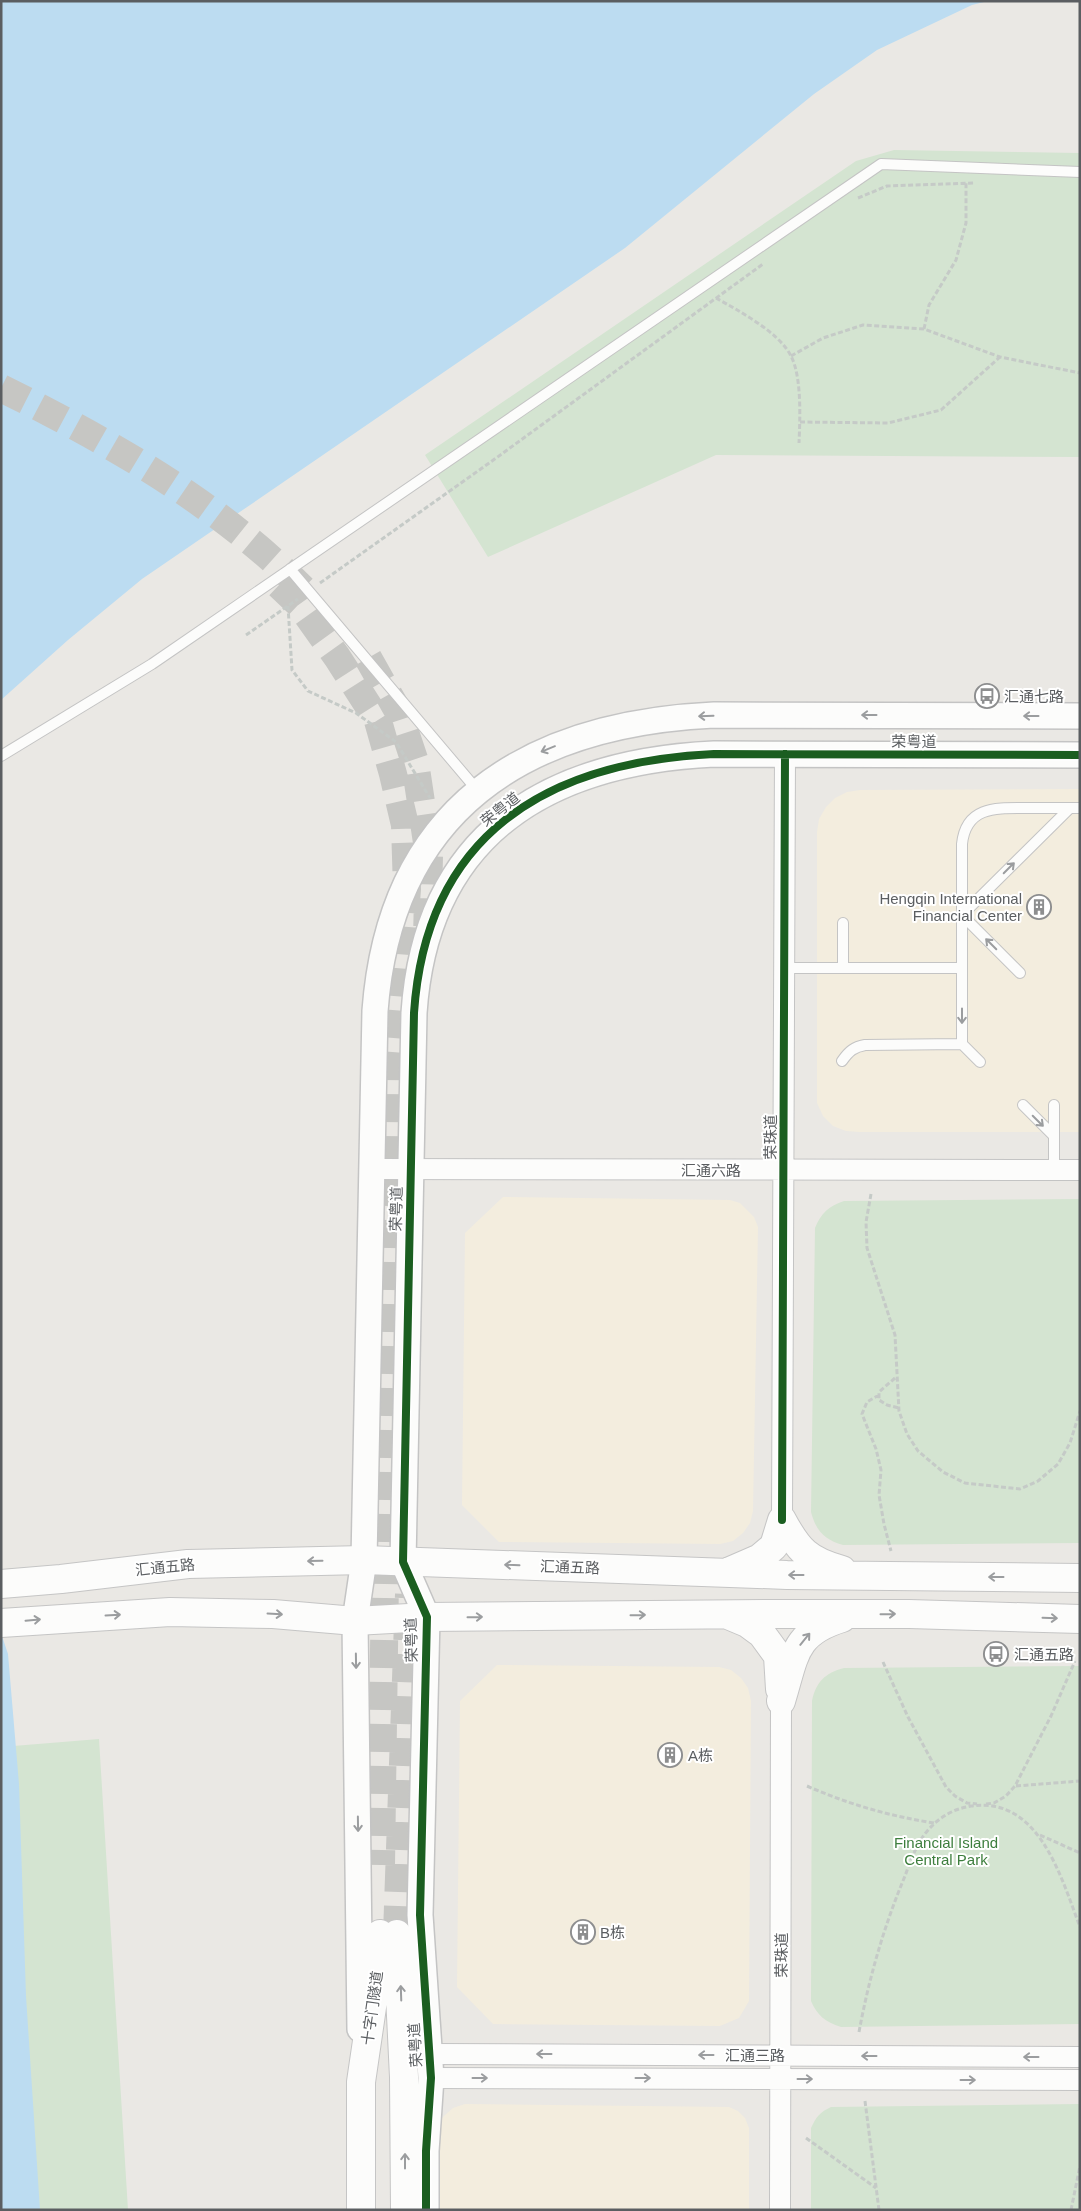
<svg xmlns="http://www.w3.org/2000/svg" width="1081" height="2211" font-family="Helvetica,'Noto Sans SC',sans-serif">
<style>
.commercial{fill:#f3edde}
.green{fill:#d4e4d1}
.water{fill:#bcdcf1}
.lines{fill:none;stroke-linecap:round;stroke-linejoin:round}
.secondary-tunnel{stroke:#c6c6c3;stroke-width:28;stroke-dasharray:28 14;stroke-linecap:butt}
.service-casing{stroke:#c4c4c4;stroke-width:12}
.minor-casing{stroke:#c4c4c4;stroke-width:22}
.tertiary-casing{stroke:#c4c4c4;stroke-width:28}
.secondary-casing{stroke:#c5c5c5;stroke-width:30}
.path{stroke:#c5cac7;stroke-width:3;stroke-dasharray:5 2.5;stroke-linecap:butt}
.service{stroke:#fcfcfb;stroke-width:10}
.minor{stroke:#fcfcfb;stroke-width:20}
.tertiary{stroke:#fcfcfb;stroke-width:25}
.secondary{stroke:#fcfcfb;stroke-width:28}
.cycleway-casing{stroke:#fff;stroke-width:11}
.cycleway{stroke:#1b5e20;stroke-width:8}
.oneway{stroke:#9b9d9f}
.labels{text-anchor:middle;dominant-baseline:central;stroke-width:4;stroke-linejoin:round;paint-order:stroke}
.poi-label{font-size:15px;fill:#5b5e61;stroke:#fff;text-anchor:start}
.street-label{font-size:15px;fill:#5b5e61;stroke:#fff}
.park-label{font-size:15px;fill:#3d7e3d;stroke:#fff}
</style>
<rect width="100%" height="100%" fill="#eae8e4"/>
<path class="commercial" d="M1080,789V1132H860L846,1131L833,1126L823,1116L817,1103V832L819,819L826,807L835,798L847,792L860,790Z
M503,1197L730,1200L740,1203L754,1217L758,1227L753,1511L750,1523L743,1533L733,1541L720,1544L499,1542L462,1505L465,1233Z
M497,1665L719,1667L731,1670L741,1678L748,1688L751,1701L749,2001L739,2018L720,2026L493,2024L457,1987L460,1701Z
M465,2104L729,2107L738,2111L745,2118L749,2128V2210H433L436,2126L444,2116L453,2108Z"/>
<path class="green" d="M894,150L1080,153V457L716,455L488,557L425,455L856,161Z
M1080,1199V1543L843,1545C825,1540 816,1531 811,1512L815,1228C821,1213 829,1206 844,1201Z
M1080,1666V2024L841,2027C825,2022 817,2015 811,2001L812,1701C816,1682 825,1673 844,1668Z
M99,1739L128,2210H1V1747Z
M1080,2104V2210H811V2128C816,2117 820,2112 831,2107Z"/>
<path class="water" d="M1,1H988L972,5L877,50L814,94L625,248L142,579L68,640L1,700Z
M1,1633L8,1654L19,1784L26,1996L40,2210H1Z"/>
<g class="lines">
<path class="secondary-tunnel" d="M1,388C112,443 221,505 308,594
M279,585L299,604L337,657L378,721L393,774L405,825L407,889L392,1075L381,1865
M368,658L398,711L415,762L429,856L427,938
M397,1934L409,1594"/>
<defs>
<path id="service" d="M290,569L478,791
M1,756L152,664L881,164L1080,172
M843,923V968
M784,968H962
M1020,973L962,915L1070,808
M842,1061C849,1051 854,1047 865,1045L962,1044
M980,1062L962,1044V844C966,805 998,808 1028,808C1045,808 1063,808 1080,808
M1023,1105L1054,1136
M1054,1170V1105"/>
<path id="minor" d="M372,1169L1080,1170
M782,1520L785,754
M430,2054L1080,2057
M431,2078L1080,2080
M780,2210L781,1701"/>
<path id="tertiary" d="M360,2029L355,1621L364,1560L375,1011C390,810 523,724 714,715L1080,716
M426,2210V2151L431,2078L420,1915L427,1617L403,1562L414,1013C426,834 547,762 714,754L1080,755"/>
<path id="secondary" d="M782,1520C798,1550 808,1561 842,1570
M730,1571L760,1558L774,1546L782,1520
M1,1584L61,1579L188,1564L364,1560L787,1575L1080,1578
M728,1615L747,1623L762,1634L778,1656L780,1689
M1,1623L170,1612L273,1614L355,1621L427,1617L769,1614H909L1080,1619
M781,1701C795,1656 793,1633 842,1618
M397,1934L404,2077L405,2210
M361,2210V2082L377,1973L380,1934"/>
</defs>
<use href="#service" class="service-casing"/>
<use href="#minor" class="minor-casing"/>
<use href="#tertiary" class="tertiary-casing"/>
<use href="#secondary" class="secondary-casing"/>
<path class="path" d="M858,198L887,186L974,183
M716,298C739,311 779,332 791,356C802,377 800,420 799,443
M924,329L929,305L956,260L966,223V183
M791,356L823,338L863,325L924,329L1000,357L1080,373
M800,422L888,423L941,410L1000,357
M320,583L492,461L763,264
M288,606L292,670L308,691L356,713L396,742L430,798
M246,635L298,599
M871,1194L866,1222L867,1248L895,1335L899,1411L907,1434L918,1451L943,1472L965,1483L1020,1489L1038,1481L1058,1464L1070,1443L1080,1411
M895,1378L879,1392V1400L887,1405L899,1408
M879,1395L867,1402L862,1414L876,1449L881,1470L879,1495L884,1524L891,1551
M883,1662L908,1717L946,1787L955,1796L967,1803L977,1804
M807,1786C848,1804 889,1816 934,1823
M1016,1786L1080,1781
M986,1804L994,1803L1006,1796L1015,1786L1051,1716L1075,1661
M1040,1835L1080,1853
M859,2032C869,1978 884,1926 905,1876C910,1862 916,1846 924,1835C936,1819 952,1809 971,1806C1039,1796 1061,1877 1080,1927
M865,2101L879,2210
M806,2138L876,2188
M1071,2210L1080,2166"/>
<use href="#service" class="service"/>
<use href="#minor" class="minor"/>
<use href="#tertiary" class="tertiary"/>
<use href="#secondary" class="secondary"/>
<defs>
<path id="cycleway" d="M782,1520L785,754
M426,2210V2151L431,2078L420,1915L427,1617L403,1562L414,1013C426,834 547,762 714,754L1080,755"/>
</defs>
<use href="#cycleway" class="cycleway-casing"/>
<use href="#cycleway" class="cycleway"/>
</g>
<defs><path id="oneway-shaft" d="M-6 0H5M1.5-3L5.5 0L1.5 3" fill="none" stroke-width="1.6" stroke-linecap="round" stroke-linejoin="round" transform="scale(1.25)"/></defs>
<g class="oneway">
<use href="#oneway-shaft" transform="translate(869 715) rotate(-180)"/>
<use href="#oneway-shaft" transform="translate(706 716) rotate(178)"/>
<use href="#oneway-shaft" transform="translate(1031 716) rotate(-180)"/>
<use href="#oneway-shaft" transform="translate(548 749) rotate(158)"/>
<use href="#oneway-shaft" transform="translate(1009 868) rotate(-45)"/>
<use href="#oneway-shaft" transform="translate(991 944) rotate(-135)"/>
<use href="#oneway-shaft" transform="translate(962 1016) rotate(90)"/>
<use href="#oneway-shaft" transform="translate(1038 1121) rotate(45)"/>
<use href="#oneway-shaft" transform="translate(315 1561) rotate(179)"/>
<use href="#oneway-shaft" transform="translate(512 1565) rotate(-178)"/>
<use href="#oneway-shaft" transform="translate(796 1575) rotate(-180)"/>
<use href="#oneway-shaft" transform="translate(996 1577) rotate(-180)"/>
<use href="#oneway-shaft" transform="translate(275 1614) rotate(3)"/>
<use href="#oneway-shaft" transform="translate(888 1614) rotate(-1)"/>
<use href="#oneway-shaft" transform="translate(113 1615) rotate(-3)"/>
<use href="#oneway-shaft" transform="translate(638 1615) rotate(-1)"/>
<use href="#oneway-shaft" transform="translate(475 1617) rotate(-1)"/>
<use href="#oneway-shaft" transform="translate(1050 1618) rotate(2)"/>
<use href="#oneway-shaft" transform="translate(33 1620) rotate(-5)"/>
<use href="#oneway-shaft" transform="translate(805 1639) rotate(-51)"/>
<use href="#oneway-shaft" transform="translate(356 1661) rotate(89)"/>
<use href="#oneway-shaft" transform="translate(358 1824) rotate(89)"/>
<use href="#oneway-shaft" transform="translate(401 1993) rotate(-92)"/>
<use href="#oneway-shaft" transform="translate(544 2054) rotate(-180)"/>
<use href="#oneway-shaft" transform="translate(706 2055) rotate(-180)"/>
<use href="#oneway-shaft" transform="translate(869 2056) rotate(-180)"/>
<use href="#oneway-shaft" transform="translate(1031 2057) rotate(-180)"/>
<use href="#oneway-shaft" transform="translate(480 2078)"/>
<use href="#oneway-shaft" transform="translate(643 2078)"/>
<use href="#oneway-shaft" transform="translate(805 2079)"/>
<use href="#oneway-shaft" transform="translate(968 2080)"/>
<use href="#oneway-shaft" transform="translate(405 2161) rotate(-90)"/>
</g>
<defs>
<symbol id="bus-ring" viewBox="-11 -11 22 22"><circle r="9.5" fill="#fff" stroke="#8d8e8f" stroke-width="1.5"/><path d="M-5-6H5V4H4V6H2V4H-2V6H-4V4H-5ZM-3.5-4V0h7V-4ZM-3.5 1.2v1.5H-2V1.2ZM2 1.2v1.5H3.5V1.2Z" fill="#8d8e8f"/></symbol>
<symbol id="building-ring" viewBox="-11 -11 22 22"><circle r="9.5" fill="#fff" stroke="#8d8e8f" stroke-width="1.5"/><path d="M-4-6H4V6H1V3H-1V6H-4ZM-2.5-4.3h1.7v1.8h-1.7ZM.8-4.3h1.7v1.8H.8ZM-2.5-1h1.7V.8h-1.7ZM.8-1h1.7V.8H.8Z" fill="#8d8e8f"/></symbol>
</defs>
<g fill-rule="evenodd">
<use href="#bus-ring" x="973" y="682" width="28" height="28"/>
<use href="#building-ring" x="1025" y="893" width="28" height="28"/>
<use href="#bus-ring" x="982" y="1640" width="28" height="28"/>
<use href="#building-ring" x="656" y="1741" width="28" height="28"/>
<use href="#building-ring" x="569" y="1918" width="28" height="28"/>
</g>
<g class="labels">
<g class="poi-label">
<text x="1004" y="696">汇通七路</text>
<text x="1022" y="898" text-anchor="end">Hengqin International<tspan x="1022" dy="17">Financial Center</tspan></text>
<text x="1014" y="1654">汇通五路</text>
<text x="688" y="1755">A栋</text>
<text x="600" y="1932">B栋</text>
</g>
<g class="street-label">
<text x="914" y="741">荣粤道</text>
<text transform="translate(500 809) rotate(-38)">荣粤道</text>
<text transform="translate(770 1137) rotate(-90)">荣珠道</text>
<text x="711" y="1170">汇通六路</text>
<text transform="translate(396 1209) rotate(-89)">荣粤道</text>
<text transform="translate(165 1567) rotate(-6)">汇通五路</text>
<text transform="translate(570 1567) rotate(2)">汇通五路</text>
<text transform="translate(411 1640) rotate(-92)">荣粤道</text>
<text transform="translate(781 1955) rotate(-90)">荣珠道</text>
<text transform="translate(372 2008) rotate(-82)">十字门隧道</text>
<text transform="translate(415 2045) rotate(-94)">荣粤道</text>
<text x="755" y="2055">汇通三路</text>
</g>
<g class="park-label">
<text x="946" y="1842">Financial Island<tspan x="946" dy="17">Central Park</tspan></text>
</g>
</g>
<rect width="1081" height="2211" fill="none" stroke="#5b5e61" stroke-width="5"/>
</svg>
